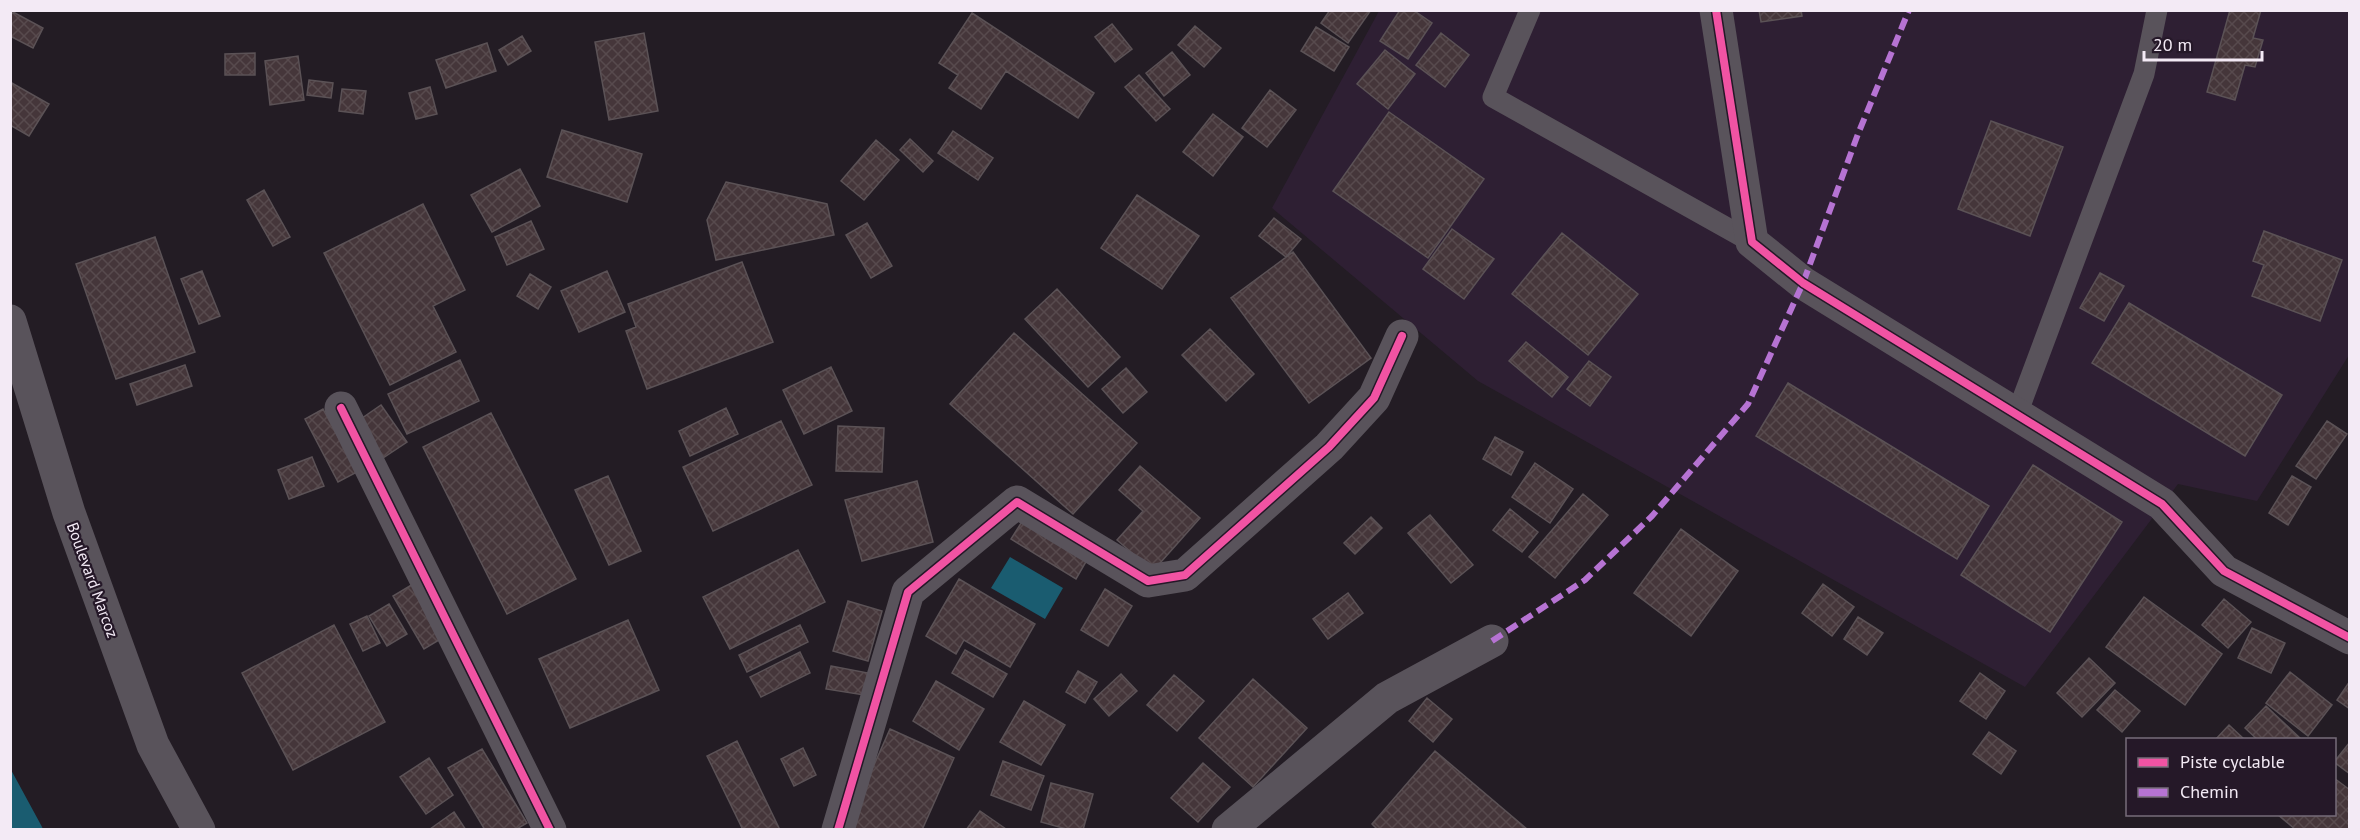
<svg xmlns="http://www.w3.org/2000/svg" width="2360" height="840" font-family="'PT Sans',sans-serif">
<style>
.built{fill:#2e1f33}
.water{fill:#1a5c70}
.building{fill:url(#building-cross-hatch);stroke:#5b5256;stroke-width:1.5}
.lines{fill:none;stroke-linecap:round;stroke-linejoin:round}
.lane{stroke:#59535b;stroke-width:21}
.street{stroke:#59535b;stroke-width:33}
.secondary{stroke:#59535b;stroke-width:33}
.quiet{stroke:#b673d3;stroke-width:6;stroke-dasharray:12 6;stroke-linecap:butt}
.cycleway-casing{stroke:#251828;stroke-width:11}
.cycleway{stroke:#f153a3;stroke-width:8}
.labels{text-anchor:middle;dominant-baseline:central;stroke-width:4.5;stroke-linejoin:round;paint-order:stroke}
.street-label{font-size:16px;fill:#f3eaf5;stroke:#251828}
</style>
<defs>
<pattern id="building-cross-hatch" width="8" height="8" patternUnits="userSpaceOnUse" patternTransform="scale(1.5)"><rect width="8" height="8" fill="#45363a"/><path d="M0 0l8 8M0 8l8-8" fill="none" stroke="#574a4d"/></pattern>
</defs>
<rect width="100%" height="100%" fill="#231c24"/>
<path class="built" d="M1379,11H2349V355L2257,501L2178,484L2025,687L1478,381L1272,208Z"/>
<path class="water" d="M1010,557L1063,588L1045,619L991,588Z
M10,768L41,825L43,829H11Z"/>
<path class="building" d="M1330,10H1371L1348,43L1321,23Z
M1400,10H1413L1432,23L1408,59L1380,41Z
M1759,10H1801L1802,16L1761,22Z
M2230,10H2261L2253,38L2263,40L2255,67L2245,65L2235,100L2207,92Z
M13,12L43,28L33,48L10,36V16Z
M972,13L1094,93L1078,118L1006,71L981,109L949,88L958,75L939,63Z
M1112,24L1132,49L1115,62L1095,37Z
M1195,26L1221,48L1204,67L1178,45Z
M1316,27L1349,47L1334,71L1301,51Z
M644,33L658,111L609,120L595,42Z
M1441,33L1469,55L1445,87L1416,65Z
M522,36L531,51L508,65L499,50Z
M487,43L496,71L446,88L436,60Z
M1385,50L1415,74L1388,109L1357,84Z
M1172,52L1190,75L1164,96L1146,73Z
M255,53V75H225V54Z
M298,56L304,100L270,105L265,61Z
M1139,75L1170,109L1156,121L1125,87Z
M309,80L333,83L331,98L307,95Z
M10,82L49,104L29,136L10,125Z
M430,87L437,114L416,119L409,93Z
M342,89L366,91L363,114L339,111Z
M1270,90L1296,110L1267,147L1242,128Z
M1389,112L1484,179L1428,258L1333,191Z
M1213,114L1243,137L1213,176L1183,152Z
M1991,121L2063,147L2030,236L1958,209Z
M562,130L642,154L627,202L547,177Z
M953,131L993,158L978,180L938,153Z
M910,139L933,161L923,172L900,150Z
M876,140L899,160L864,200L841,181Z
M520,169L540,206L492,232L471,195Z
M726,182L827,204L834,235L716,260L707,220Z
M264,190L290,237L273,246L247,200Z
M1137,195L1199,236L1162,289L1101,248Z
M423,204L465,290L433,306L456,352L390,385L324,253Z
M1274,218L1301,239L1286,257L1259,236Z
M531,221L544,249L507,265L495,237Z
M867,223L892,266L871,278L846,235Z
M1452,229L1494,259L1464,299L1423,269Z
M2264,231L2342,260L2320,321L2252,296L2264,265L2253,261Z
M1562,233L1638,294L1588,355L1512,294Z
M155,237L195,352L116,379L76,264Z
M1293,252L1371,358L1309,403L1231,298Z
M742,262L773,342L647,389L626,331L636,327L628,304Z
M202,271L220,316L199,324L181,279Z
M607,271L625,312L579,332L561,291Z
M2100,273L2124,286L2104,321L2080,308Z
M530,274L551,287L538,309L517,296Z
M1057,289L1120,357L1088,387L1025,319Z
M2129,303L2282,395L2245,456L2092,363Z
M1210,329L1254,374L1226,401L1182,355Z
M1014,333L1137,443L1073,514L950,404Z
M1526,342L1568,377L1552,397L1509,361Z
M460,360L479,401L407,434L388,394Z
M1589,361L1611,377L1590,406L1567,389Z
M185,365L192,386L137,405L130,384Z
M831,367L852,411L804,434L783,390Z
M1126,368L1147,392L1123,413L1102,389Z
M1788,383L1989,506L1957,559L1756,436Z
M381,405L407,442L383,458L358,421Z
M726,408L738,434L690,456L679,431Z
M323,409L357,472L338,482L305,419Z
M491,413L576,579L507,614L423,447Z
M781,421L812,485L713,531L683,467Z
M2327,421L2347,434L2316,479L2296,466Z
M838,426L884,428L882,472L836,471Z
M1495,437L1523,452L1511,475L1483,459Z
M312,457L324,486L289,499L278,470Z
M1535,463L1573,489L1550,523L1512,497Z
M2033,465L2122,522L2050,632L1961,575Z
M1140,466L1200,518L1153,571L1117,540L1143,511L1119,490Z
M608,476L641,551L609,565L575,490Z
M2292,476L2311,487L2288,525L2269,513Z
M917,481L933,542L862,561L845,500Z
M1583,494L1608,515L1555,578L1529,557Z
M1510,509L1538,532L1522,552L1493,530Z
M1430,515L1473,565L1451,583L1408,533Z
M1371,517L1382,528L1355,554L1344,543Z
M1023,520L1087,560L1076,579L1011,539Z
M1681,529L1738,571L1691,636L1634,593Z
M798,550L825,602L730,649L703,597Z
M959,579L1035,624L1010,667L964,640L956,654L926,636Z
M413,584L444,637L424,649L393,596Z
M1823,584L1854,607L1832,636L1802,613Z
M1105,589L1132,606L1108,646L1081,630Z
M1348,593L1363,613L1328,639L1313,619Z
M2144,597L2222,654L2185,705L2106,647Z
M2224,599L2251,622L2228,648L2202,625Z
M848,601L882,611L868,661L833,651Z
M389,604L407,634L387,646L369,616Z
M367,616L380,643L363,651L350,624Z
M1858,617L1883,633L1867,655L1844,639Z
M628,620L659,690L570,728L539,659Z
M334,625L385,722L293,770L242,673Z
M800,625L808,642L747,672L739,655Z
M2252,628L2285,643L2271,673L2238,658Z
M965,650L1007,674L993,697L952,673Z
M800,652L810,673L761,697L750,677Z
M2089,658L2115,683L2082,717L2057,693Z
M831,666L868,673L864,695L826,689Z
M1078,671L1097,682L1085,703L1066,692Z
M2290,672L2332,705L2308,736L2266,703Z
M1980,673L2005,691L1986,719L1960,701Z
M1121,674L1137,691L1109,716L1094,699Z
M1174,675L1204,701L1177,731L1147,705Z
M1253,679L1307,728L1253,787L1199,738Z
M936,681L984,709L959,750L913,721Z
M2350,681V709L2337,700Z
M2115,690L2140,711L2122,732L2097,710Z
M1427,698L1452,719L1433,742L1409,721Z
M1024,701L1065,725L1041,765L1000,742Z
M2266,706L2302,740H2258L2245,728Z
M2229,725L2245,740H2215Z
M890,729L954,758L922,830H845Z
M1989,732L2016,751L2001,774L1973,754Z
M737,741L780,830H743L707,756Z
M2350,742V774L2334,762Z
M803,748L816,775L794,786L781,759Z
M482,749L527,823L515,830H485L448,768Z
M1435,751L1528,830H1378L1372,824Z
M429,758L453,795L426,814L400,777Z
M1003,761L1044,776L1031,810L991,795Z
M1203,763L1230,787L1198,822L1171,798Z
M2334,778L2350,790V830H2296L2277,814H2334Z
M1051,783L1093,794L1083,830H1070L1041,822Z
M980,811L1006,829L966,830Z
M454,812L466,830H431L430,829Z"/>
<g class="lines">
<path class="lane" d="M1530,10L1493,97L1752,242
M2017,414L2144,74L2157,10"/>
<path class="street" d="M1716,10L1752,242L1803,283L2162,504L2224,571L2350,638
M341,408L550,830
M838,830L908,592L1017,502L1148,581L1185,575L1329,447L1374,398L1402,336
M1228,830L1387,698L1492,641"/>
<path class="secondary" d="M10,321L69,513L153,745L199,830"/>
<path class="quiet" d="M1492,641L1585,580L1652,516L1748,404L1803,283L1858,134L1909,10"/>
<defs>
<path id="cycleway" d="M1716,10L1752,242L1803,283L2162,504L2224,571L2350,638
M341,408L550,830
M838,830L908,592L1017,502L1148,581L1185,575L1329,447L1374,398L1402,336"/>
</defs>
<use href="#cycleway" class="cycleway-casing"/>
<use href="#cycleway" class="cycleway"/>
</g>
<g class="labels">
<g class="street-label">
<text transform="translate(93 580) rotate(70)">Boulevard Marcoz</text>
</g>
</g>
<rect width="2360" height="840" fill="none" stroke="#f3eaf5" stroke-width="24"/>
<rect x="2126" y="738" width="210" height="78" fill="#251828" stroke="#776c7a" stroke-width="1.5"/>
<rect x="2138" y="758" width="30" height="9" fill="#f153a3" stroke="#776c7a" stroke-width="1.5"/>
<text x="2180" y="768" font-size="18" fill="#f3eaf5">Piste cyclable</text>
<rect x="2138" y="788" width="30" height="9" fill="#b673d3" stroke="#776c7a" stroke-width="1.5"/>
<text x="2180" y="798" font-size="18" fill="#f3eaf5">Chemin</text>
<path d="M2144 51v9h118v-9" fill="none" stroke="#f3eaf5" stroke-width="3"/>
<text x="2153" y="51" font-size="18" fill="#f3eaf5" stroke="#251828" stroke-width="4.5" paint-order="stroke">20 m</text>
</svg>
